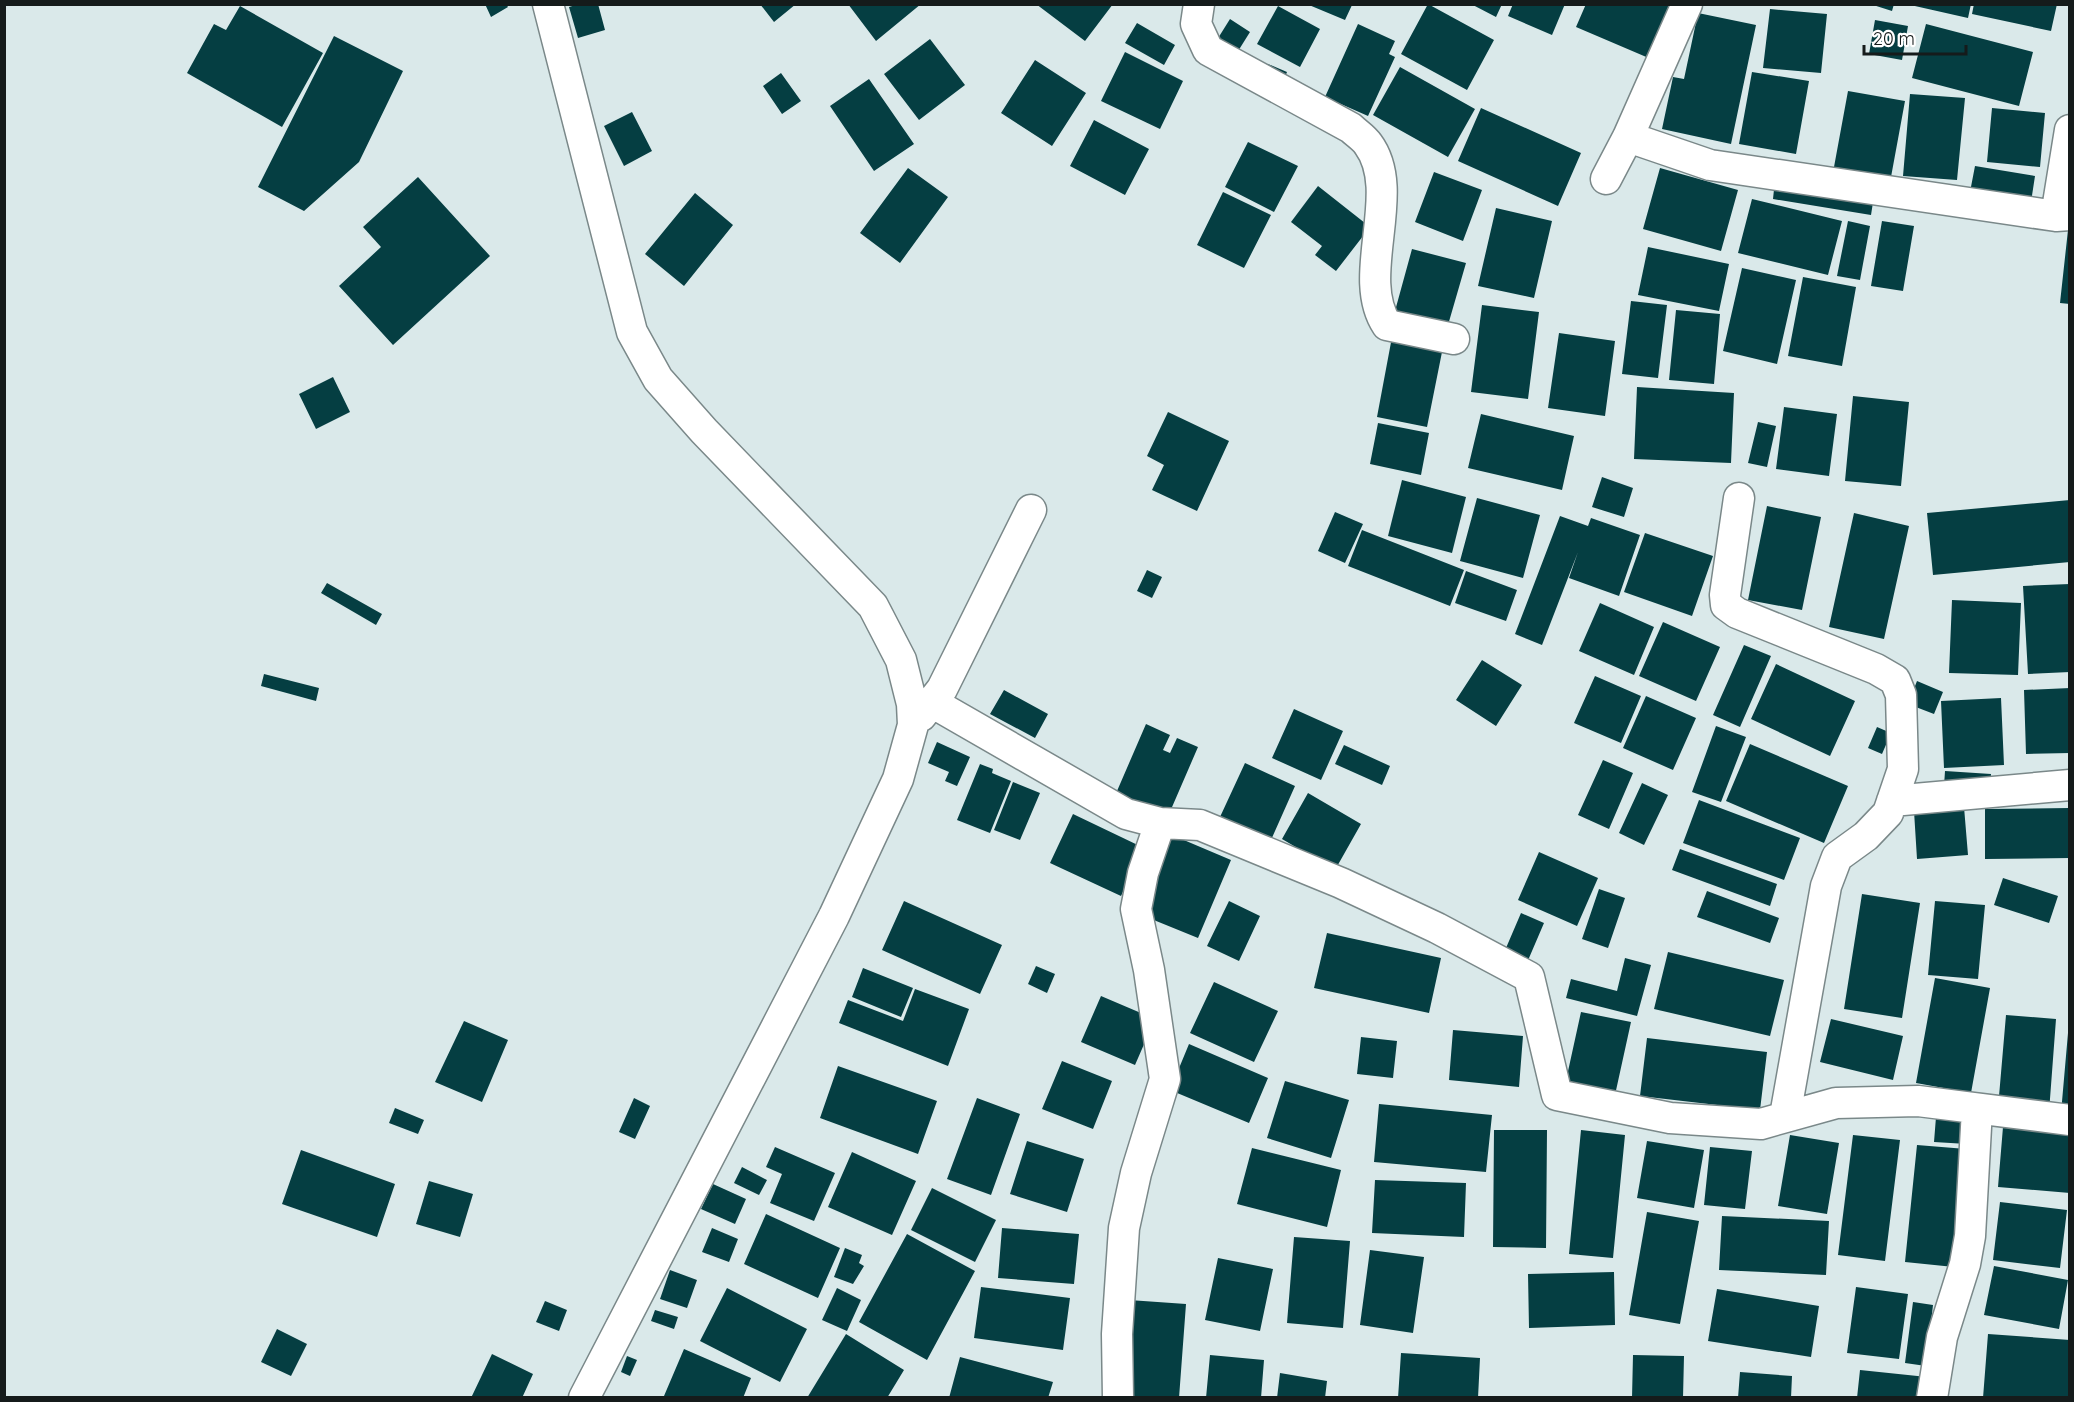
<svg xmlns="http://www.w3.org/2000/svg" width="2074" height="1402" font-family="Quicksand,sans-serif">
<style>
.building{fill:#053e42}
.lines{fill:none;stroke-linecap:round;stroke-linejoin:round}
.street-casing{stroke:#7a8889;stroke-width:33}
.street{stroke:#fff;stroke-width:30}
</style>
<rect width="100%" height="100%" fill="#dae9ea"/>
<path class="building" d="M485,4H506L508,7L491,17Z
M579,4H598L605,30L578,38L569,7Z
M760,4H796L774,22Z
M848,4H921L876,41Z
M1036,4H1113L1085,41Z
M1428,4L1494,40L1467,90L1401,54Z
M1471,4H1502L1496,17Z
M1513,4H1565L1552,35L1508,16Z
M1586,4H1672L1651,59L1576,27Z
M1870,4H1894L1892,11Z
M1906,4H1971L1968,18Z
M1974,4H2057L2051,31L1972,14Z
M1309,5H1352L1345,20Z
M240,6L323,53L282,127L187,73L214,24L226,30Z
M1278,6L1320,29L1300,67L1257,44Z
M1770,9L1827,14L1821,73L1763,68Z
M1698,13L1756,25L1731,144L1662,129L1673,77L1684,79Z
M1230,19L1250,32L1235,56L1215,43Z
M1875,20L1908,26L1902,60L1869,54Z
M1137,23L1175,45L1164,65L1125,43Z
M1358,24L1395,41L1389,54L1395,57L1368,116L1325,97Z
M1926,24L2033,52L2019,106L1912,78Z
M334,36L403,71L359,162L304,211L258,187Z
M930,39L965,85L919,120L884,74Z
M1125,52L1183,81L1160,129L1101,101Z
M1035,60L1086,93L1052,146L1001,113Z
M1268,64L1287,72L1283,82L1264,74Z
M1400,67L1475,109L1448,157L1373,115Z
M1752,72L1809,81L1796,154L1739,144Z
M781,73L801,101L782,114L763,86Z
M869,79L914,144L874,171L830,106Z
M1848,91L1905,101L1891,177L1834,167Z
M1910,94L1965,98L1957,180L1903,176Z
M1481,108L1581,153L1558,206L1458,161Z
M1992,108L2045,113L2040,167L1987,162Z
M632,112L652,151L624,166L604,126Z
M1094,120L1149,149L1125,195L1070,166Z
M1248,142L1298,166L1274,212L1225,187Z
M1975,166L2035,176L2031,202L1970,192Z
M908,168L948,197L900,263L860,233Z
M1660,168L1738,190L1721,251L1643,229Z
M1434,172L1482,190L1463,241L1415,222Z
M418,177L490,256L393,345L339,286L381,247L363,227Z
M1775,180L1874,196L1871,215L1773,199Z
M1318,186L1370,227L1336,271L1315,255L1322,246L1291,222Z
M1223,192L1271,215L1244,268L1197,245Z
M695,193L733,225L684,286L645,254Z
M1752,199L1842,221L1828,275L1738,253Z
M1496,208L1552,221L1534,298L1478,286Z
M1848,221L1870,226L1860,280L1837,276Z
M1882,221L1914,226L1903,291L1871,286Z
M2068,230H2070V304L2060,303Z
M1648,247L1729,264L1719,311L1638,295Z
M1412,249L1466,263L1448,325L1395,311Z
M1742,268L1796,280L1777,364L1723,351Z
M1803,277L1856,287L1842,366L1788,356Z
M1631,301L1667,305L1658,378L1622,374Z
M1482,305L1539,312L1528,399L1471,392Z
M1676,310L1720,314L1714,384L1669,380Z
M1559,333L1615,341L1605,416L1548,408Z
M1392,337L1443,347L1427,427L1377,417Z
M333,377L350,412L316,429L299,394Z
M1637,387L1734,393L1731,463L1634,459Z
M1853,396L1909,402L1901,486L1845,481Z
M1784,407L1837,414L1829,476L1776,469Z
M1168,412L1229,441L1197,511L1152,490L1164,465L1147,456Z
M1481,414L1574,436L1562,490L1468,468Z
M1758,422L1776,426L1767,467L1748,463Z
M1378,423L1429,433L1421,475L1370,464Z
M1602,477L1633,488L1624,517L1592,507Z
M1402,480L1466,497L1452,553L1388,536Z
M1477,498L1540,515L1523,578L1460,561Z
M2070,500V562L1933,575L1927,513Z
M1767,506L1821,517L1802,610L1748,600Z
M1335,512L1363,524L1345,563L1318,551Z
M1854,513L1909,526L1884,639L1829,627Z
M1560,516L1588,526L1591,518L1640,535L1619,596L1569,578L1578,552L1542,645L1515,634Z
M1362,530L1464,570L1450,606L1348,566Z
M1645,533L1713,556L1692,616L1624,592Z
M1147,570L1162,577L1152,598L1137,591Z
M1466,571L1517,590L1506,621L1455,603Z
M327,583L382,614L376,625L321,593Z
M2070,584V672L2028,674L2023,586Z
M1952,600L2021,603L2018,675L1949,673Z
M1600,603L1654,627L1634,675L1579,651Z
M1663,622L1720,647L1696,701L1639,676Z
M1744,645L1771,656L1740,727L1713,715Z
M1482,660L1522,685L1496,726L1456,700Z
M1776,664L1855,701L1830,756L1751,719Z
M264,674L319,688L316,701L261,686Z
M1595,676L1641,696L1621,743L1574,723Z
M1917,681L1943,692L1934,714L1908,704Z
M2070,688V753L2026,754L2024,690Z
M1004,690L1048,714L1035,738L990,714Z
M1646,696L1696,718L1673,770L1623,748Z
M2001,698L2004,765L1944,768L1941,701Z
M1294,709L1343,731L1321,780L1272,758Z
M1146,724L1170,735L1163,750L1170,753L1177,738L1198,747L1166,821L1114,798Z
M1716,726L1746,737L1721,802L1692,792Z
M1877,727L1891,733L1882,754L1868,748Z
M937,742L970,757L957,786L945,781L949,772L928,763Z
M1750,744L1848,786L1824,843L1726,801Z
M1344,745L1390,766L1382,785L1335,764Z
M1603,760L1633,773L1609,829L1578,815Z
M1245,763L1295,786L1271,840L1220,817Z
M980,764L993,769L992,773L1011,781L990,833L957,820Z
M1945,771L1991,774L1990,789L1944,786Z
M1013,782L1040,793L1020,840L994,830Z
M1642,783L1668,795L1644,845L1619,833Z
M1308,793L1361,824L1335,870L1282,839Z
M1699,800L1800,838L1784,880L1683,843Z
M1964,807L1968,855L1917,859L1914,811Z
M2070,808V858L1985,859V809Z
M1073,814L1144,848L1121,896L1050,863Z
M1172,835L1231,860L1198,938L1139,914Z
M1680,849L1777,884L1770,906L1672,870Z
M1539,852L1598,878L1577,926L1518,900Z
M2003,878L2058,896L2049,923L1994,905Z
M1599,889L1625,898L1608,948L1582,939Z
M1707,891L1779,918L1770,943L1697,917Z
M1862,894L1920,903L1902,1018L1844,1009Z
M904,901L1002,945L980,994L882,950Z
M1229,901L1260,916L1239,961L1207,946Z
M1935,901L1985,905L1978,979L1928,975Z
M1521,913L1544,923L1526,965L1503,955Z
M1327,933L1441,958L1429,1013L1314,988Z
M1668,952L1784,980L1770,1036L1654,1009Z
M1625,958L1651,965L1637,1016L1566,998L1571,979L1617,991Z
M1036,966L1055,974L1047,993L1028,984Z
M863,968L913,988L901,1017L852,997Z
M1935,978L1990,988L1971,1093L1916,1083Z
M1214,982L1278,1011L1254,1062L1190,1033Z
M915,989L969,1009L948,1066L839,1023L848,1000L903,1021Z
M1101,996L1155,1019L1135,1065L1081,1042Z
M1581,1012L1631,1022L1615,1095L1565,1085Z
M2006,1015L2056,1019L2049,1112L1998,1108Z
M1831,1019L1903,1036L1893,1080L1820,1062Z
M464,1021L508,1040L482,1102L435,1082Z
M1453,1030L1523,1036L1519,1087L1449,1080Z
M2068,1033H2070V1114L2061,1113Z
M1361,1037L1397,1041L1393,1078L1357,1074Z
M1647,1038L1767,1052L1760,1110L1640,1096Z
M1189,1044L1268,1078L1249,1123L1170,1090Z
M1062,1061L1112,1081L1093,1129L1042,1109Z
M838,1066L937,1101L918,1154L820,1118Z
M1285,1081L1349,1100L1331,1158L1267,1138Z
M634,1098L650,1106L635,1139L619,1132Z
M977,1098L1020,1114L991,1195L947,1179Z
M1379,1104L1492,1115L1486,1172L1374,1162Z
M395,1108L424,1120L418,1134L389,1123Z
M1936,1117L1968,1120L1967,1144L1934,1142Z
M2003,1127L2070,1132V1193L1998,1187Z
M1494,1130H1547L1546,1248L1493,1247Z
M1581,1130L1625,1135L1613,1258L1569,1254Z
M1790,1135L1839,1143L1827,1214L1778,1206Z
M1853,1135L1900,1140L1885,1261L1838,1255Z
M1027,1141L1084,1159L1067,1212L1010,1194Z
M1647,1141L1704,1150L1694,1208L1637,1198Z
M1917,1145L1966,1149L1954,1267L1905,1262Z
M775,1147L835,1173L814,1221L770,1203L782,1174L766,1167Z
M1710,1147L1752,1151L1745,1209L1704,1205Z
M1252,1148L1341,1170L1327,1227L1237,1204Z
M301,1150L395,1184L377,1237L282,1204Z
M852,1152L916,1181L892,1235L828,1207Z
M742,1167L767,1180L759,1195L734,1183Z
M1375,1180L1466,1183L1464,1237L1372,1233Z
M429,1181L473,1194L460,1237L416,1224Z
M713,1184L746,1199L735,1224L701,1209Z
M932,1188L996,1220L975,1262L911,1230Z
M2000,1202L2067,1210L2060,1268L1993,1260Z
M1647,1212L1699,1221L1680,1324L1629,1315Z
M766,1214L840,1248L818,1298L744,1264Z
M1722,1216L1829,1221L1826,1275L1719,1270Z
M712,1228L738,1239L729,1262L702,1252Z
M1002,1228L1079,1234L1074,1284L998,1278Z
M907,1234L975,1271L927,1360L859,1322Z
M1294,1237L1350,1241L1343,1328L1287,1323Z
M845,1248L862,1255L859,1263L864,1266L853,1284L834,1277Z
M1370,1250L1424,1257L1413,1333L1360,1325Z
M1218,1258L1273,1269L1260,1331L1205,1320Z
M1994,1266L2068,1280L2059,1329L1984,1315Z
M670,1270L697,1280L687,1308L660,1299Z
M1614,1272L1615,1325L1529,1328L1528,1274Z
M981,1287L1070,1298L1063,1350L974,1338Z
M1856,1287L1908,1294L1899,1359L1847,1353Z
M727,1288L807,1329L780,1382L700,1341Z
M837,1288L861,1300L847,1331L822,1320Z
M1717,1289L1819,1306L1811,1357L1708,1341Z
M1129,1300L1186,1304L1179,1398H1122Z
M545,1301L567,1310L559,1331L536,1322Z
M1913,1302L1933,1305L1926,1366L1905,1363Z
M655,1310L678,1317L674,1329L651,1321Z
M277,1329L307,1344L291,1376L261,1362Z
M846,1334L904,1370L887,1398H807Z
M1988,1334L2070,1340V1398H1983Z
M684,1349L751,1378L743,1398L664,1396Z
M1401,1353L1480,1358L1478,1398H1398Z
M492,1354L533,1374L522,1398H471Z
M1210,1355L1264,1360L1261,1398H1206Z
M1633,1355L1684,1356L1683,1398H1632Z
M627,1356L637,1360L630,1376L621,1372Z
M960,1357L1053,1382L1048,1398H949Z
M1860,1370L1927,1377L1925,1398H1857Z
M1740,1372L1792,1376L1791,1398H1738Z
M1280,1373L1327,1381L1325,1398H1277Z"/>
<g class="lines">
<defs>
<path id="street" d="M548,4L632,332L658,379L704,431L873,606L901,660L912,704L913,725L898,779L834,916L584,1398
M1199,4L1196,24L1208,50L1351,128C1356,133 1364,138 1368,144C1404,192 1354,276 1387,325L1454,339
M1628,137L1710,165L2056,216L2070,215
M1606,179L1628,137L1687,4
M2056,216L2070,130
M1739,498L1725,595L1726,605L1737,613L1876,669L1895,680L1901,695L1903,769L1888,813L1866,836L1837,857L1826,886L1785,1116
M933,703L1126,814L1160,823L1200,825L1341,883L1437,928L1529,977L1557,1095L1670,1118L1761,1124L1836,1103L1918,1101L2070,1120
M921,716L942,689L1031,510
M1892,801L2070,785
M1118,1398L1117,1334L1124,1228L1136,1173L1165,1079L1149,970L1136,909L1143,873L1160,823
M1932,1398L1942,1337L1965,1264L1970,1236L1977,1109"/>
</defs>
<use href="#street" class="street-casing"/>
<use href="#street" class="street"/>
</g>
<rect width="2074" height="1402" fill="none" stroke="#151b1b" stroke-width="12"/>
<path d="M1864 45v9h102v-9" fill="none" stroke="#151b1b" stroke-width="3"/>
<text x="1873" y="45" font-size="18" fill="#151b1b" stroke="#ffffff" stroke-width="4.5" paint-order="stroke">20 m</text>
</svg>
